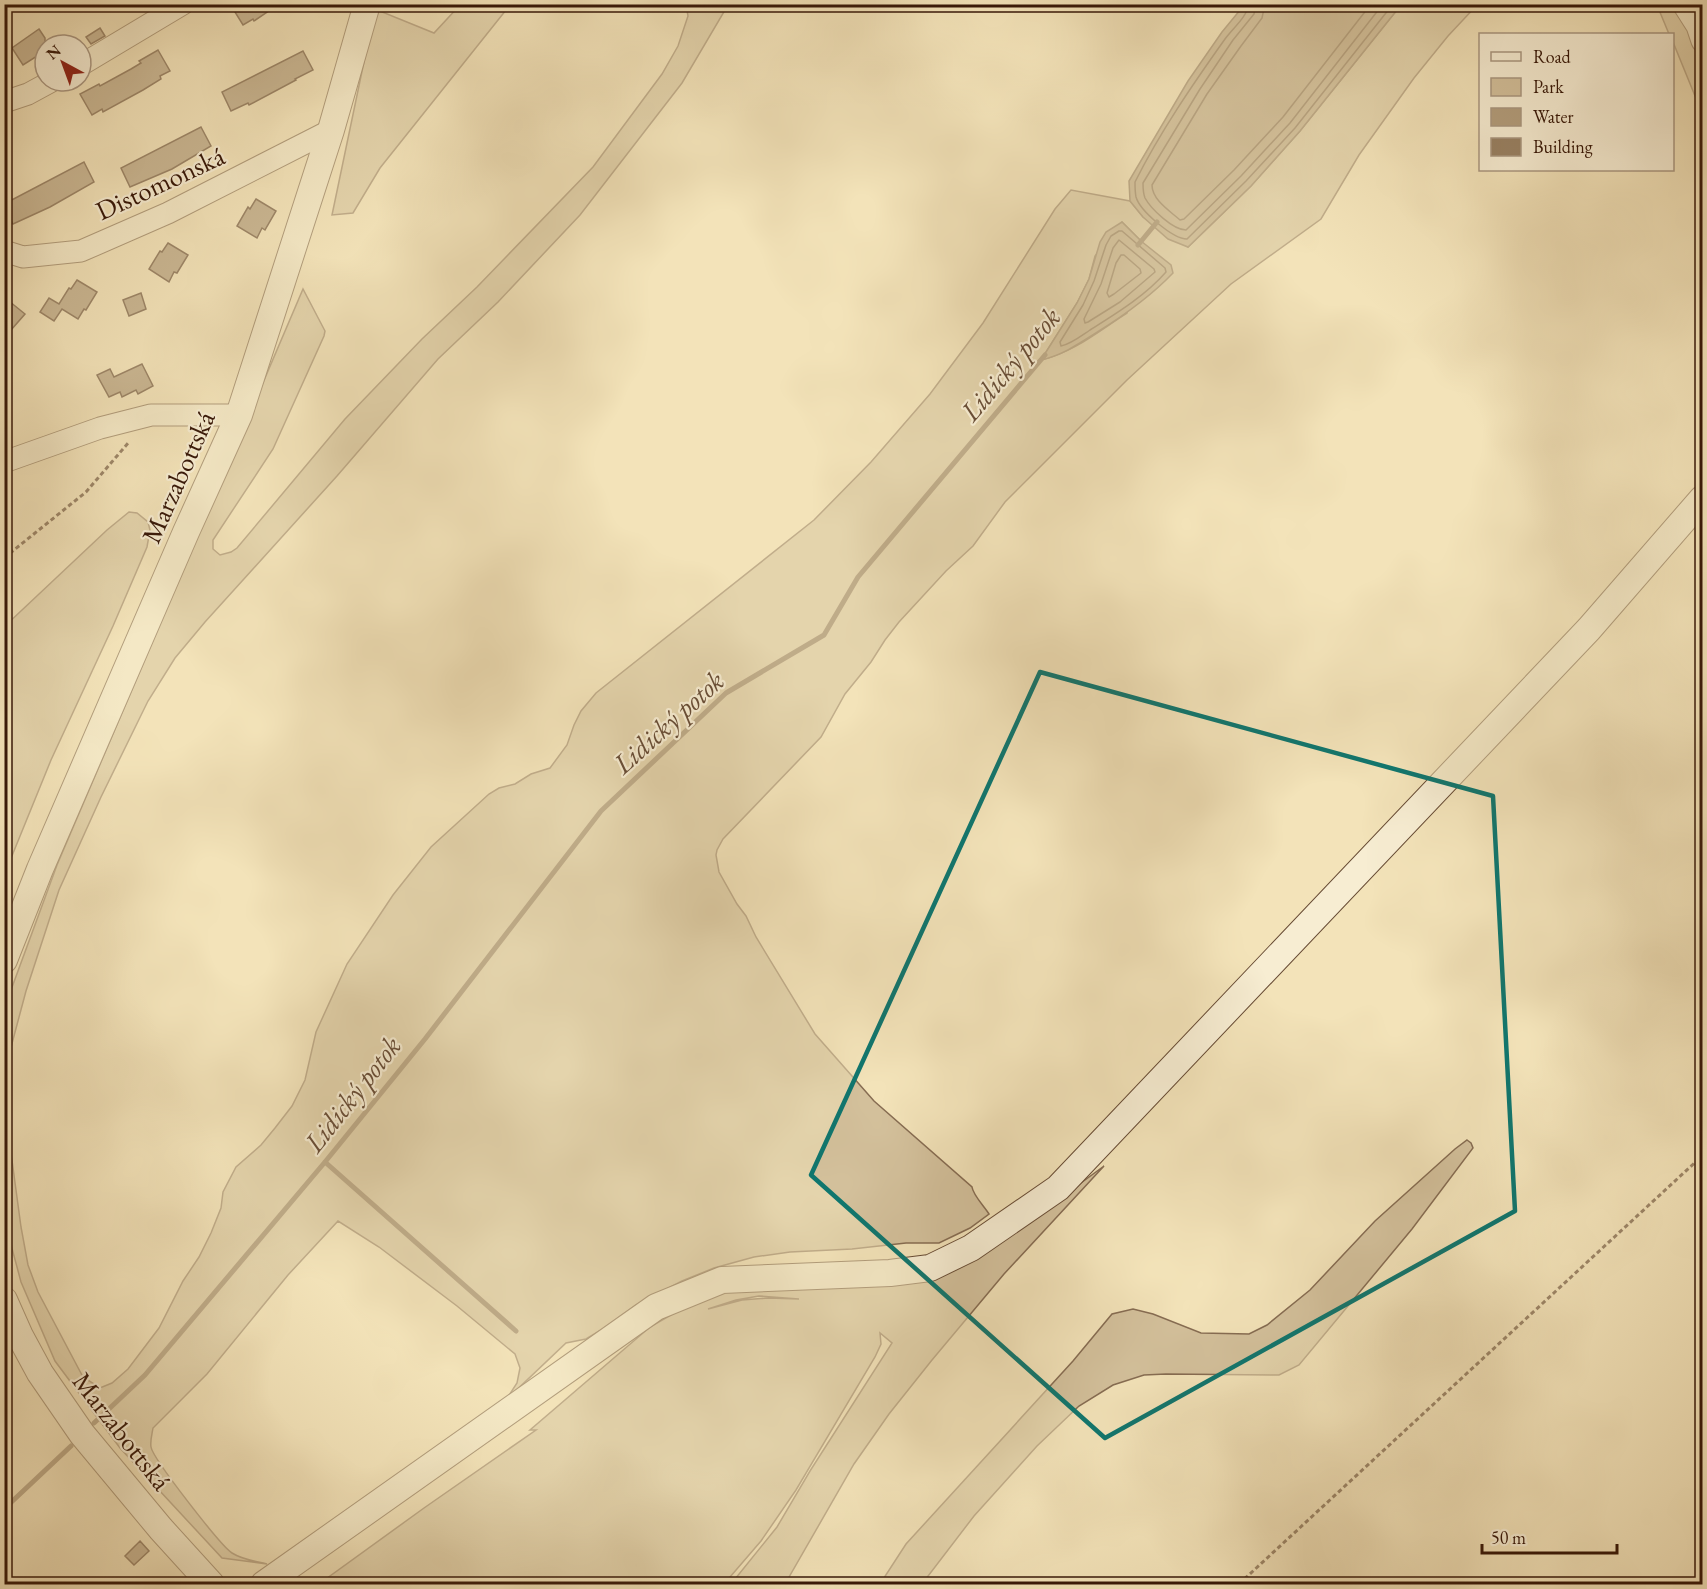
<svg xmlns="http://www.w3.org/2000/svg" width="1707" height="1589" font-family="'EB Garamond',serif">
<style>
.green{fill:#d3c09b;stroke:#866c52;stroke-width:1.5;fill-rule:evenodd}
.water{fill:#b39e7d;stroke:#82684e;stroke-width:1.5}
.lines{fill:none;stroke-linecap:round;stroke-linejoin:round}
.shore{stroke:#765b42;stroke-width:1.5}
.stream{stroke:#82684e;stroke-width:5}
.building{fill:#998264;stroke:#381808;stroke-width:1.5}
.minor-casing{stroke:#674b34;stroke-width:23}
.tertiary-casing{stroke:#674b34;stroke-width:28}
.path{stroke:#381808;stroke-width:3;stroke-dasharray:4.5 3;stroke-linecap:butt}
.minor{stroke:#f7edd2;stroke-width:21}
.tertiary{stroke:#f7edd2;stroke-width:26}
.marked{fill:none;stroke:#0f766e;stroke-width:4.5;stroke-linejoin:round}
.labels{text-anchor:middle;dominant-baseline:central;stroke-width:4.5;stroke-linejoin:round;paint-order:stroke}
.street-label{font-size:27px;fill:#381808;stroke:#f7edd2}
.water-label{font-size:28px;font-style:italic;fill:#694e37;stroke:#f7edd2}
</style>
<rect width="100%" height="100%" fill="#f3e3b9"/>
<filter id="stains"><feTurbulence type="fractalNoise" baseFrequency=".00333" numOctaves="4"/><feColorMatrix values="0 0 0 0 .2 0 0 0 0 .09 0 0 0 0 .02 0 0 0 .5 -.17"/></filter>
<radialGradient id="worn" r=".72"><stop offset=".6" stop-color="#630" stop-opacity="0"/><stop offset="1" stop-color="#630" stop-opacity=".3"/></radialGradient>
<path class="green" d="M460,5H510L380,168L353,213L332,215L375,9L434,33Z
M686,5H728L682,83L580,215L498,302L438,359L337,476L205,622L175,658L148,701L101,797L59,890L26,991L10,1051L6,1092L11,1153L21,1227L28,1265L38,1292L83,1377L100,1388L112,1383L128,1369L159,1328L183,1281L199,1257L211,1233L221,1208L223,1192L236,1167L261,1145L275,1128L292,1106L305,1080L316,1032L347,964L393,895L431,847L489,794L499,788L515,784L531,774L550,768L567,745L574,725L581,711L596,693L814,520L871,462L930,394L983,323L1055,209L1071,190L1130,201L1143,217L1188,247L1251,186L1300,131L1401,5H1477L1448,36L1414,78L1359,155L1321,219L1231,284L1127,380L1005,502L973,546L946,571L899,622L885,640L871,662L845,694L821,737L723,839L717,850L716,855L719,872L737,904L746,916L756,937L815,1034L874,1101L972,1187C973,1195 984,1206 989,1214L970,1228L939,1243H906L852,1249L790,1252L754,1257L714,1268L682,1281L636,1305L601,1330L586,1339L566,1343L506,1400L517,1383L520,1368L515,1354L457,1306L379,1247L338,1221L288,1275L207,1374L153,1428C152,1434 150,1441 151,1447C153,1459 221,1546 232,1553C243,1560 255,1561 267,1564L222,1558L120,1448L55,1361L21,1282L6,1226L4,1212V1016L11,990L57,865L303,289L325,331L324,336L273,449L213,540V549L220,555L231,552L237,548L345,419L422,339L477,287L593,167L662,74L678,46L688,16ZM1122,222L1141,241L1127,313C1100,330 1073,353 1041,360L1077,303L1089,279L1095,256Z
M1657,5H1702V113L1673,42L1672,34H1669Z
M129,512L137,513L148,522L150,530L147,547L113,626L51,760L5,873V626L107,530Z
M1467,1140L1471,1143L1473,1148L1412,1229L1299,1365L1279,1375L1166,1374L1144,1375L1113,1385L1079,1406L1037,1446L974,1516L922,1584H880L906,1544L1073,1361L1112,1314L1133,1309L1153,1314L1201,1333L1249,1334L1267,1325L1310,1290L1375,1221L1455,1149Z
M1104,1166L1004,1274L932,1360L889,1414L854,1464L785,1584H731L777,1527L810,1471L892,1343L880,1333L881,1344L875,1357L796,1490L761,1541L724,1584H319L424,1508L536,1430H530L650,1327L690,1304L763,1278L960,1262L1066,1194ZM759,1296L799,1299L768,1298L742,1300L708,1309L736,1300Z"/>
<path class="water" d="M1245,4L1401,5L1300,131L1251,186L1188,247L1168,239L1143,217L1130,201L1129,181L1188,81L1222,32Z
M1122,222L1141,241L1171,265L1173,273C1151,296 1126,314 1099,331C1080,343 1063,355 1041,360L1077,303L1089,279L1100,242L1106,232Z"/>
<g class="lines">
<path class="shore" d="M1249,4C1247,17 1232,29 1225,39C1193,84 1160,132 1135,182C1135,186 1135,192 1136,197C1140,211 1173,239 1187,239L1246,181L1295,128L1393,4
M1256,4L1254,14L1233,40L1200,89L1143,183C1143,188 1143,193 1145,198C1151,209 1173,230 1186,230L1241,176L1290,123L1383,4
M1265,4L1262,18L1241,46L1207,94L1152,185C1152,200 1170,211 1180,220L1184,219L1234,170L1283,117L1371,4
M1119,231H1122L1165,268L1166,272C1145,296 1117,313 1090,330C1081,336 1071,344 1061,346L1060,342L1083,305L1094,281L1106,245L1111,236Z
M1119,240L1154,269L1155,272L1120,302L1088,322L1085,323L1084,319L1101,284L1113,248Z
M1121,255H1124L1140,269L1141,273L1114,294L1109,297L1107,293L1116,263Z"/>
<path class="stream" d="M1138,245L1157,222
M325,1162L516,1331
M94,1423L145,1375L325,1162L425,1039L601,811L726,693L824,635L858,577L1045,355
M4,1509L71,1446"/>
</g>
<path class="building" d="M230,4H279L254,21L253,19L243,25Z
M100,28L105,36L91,44L86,37Z
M39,29L45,38V51L23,65L12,48Z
M158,50L170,71L160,76L161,79L143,90L103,112L102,109L92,115L80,94L99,84L100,86L131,69L141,63L139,61Z
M303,51L313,70L295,79L296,80L249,105L248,103L231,111L222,92Z
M201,127L211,146L172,169L130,187L121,168Z
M84,162L94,182L50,207L13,224L4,207V204Z
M256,199L276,211L265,230L262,228L257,238L237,226L248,207L250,209Z
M168,243L188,255L177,273L174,272L169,282L149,269L160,251L162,252Z
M77,280L97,292L86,310L84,309L78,319L62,309L54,321L40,312L49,298L59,304L69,288L71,289Z
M141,293L146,309L129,316L123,300Z
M4,297L25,314L4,338Z
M142,364L153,386L138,394L136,390L122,397L120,392L109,397L97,375L110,369L114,377Z
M140,1541L149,1551L134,1565L125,1556Z"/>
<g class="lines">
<defs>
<path id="minor" d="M1683,4L1697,26L1702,41
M81,65L183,4
M4,102L28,94L52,81
M4,251L23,257L81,251L168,213L331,130
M4,462L100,428L151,415H239"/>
<path id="tertiary" d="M4,960L40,869L186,532L239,415L331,130L367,4
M4,1300L20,1336L40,1373L82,1434L161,1529L211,1584
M264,1584L656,1307L722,1280L890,1273L930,1268L971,1248L1058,1188L1589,629L1702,499"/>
</defs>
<use href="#minor" class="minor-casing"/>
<use href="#tertiary" class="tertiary-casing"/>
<path class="path" d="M4,558L86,492L129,442
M1239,1584L1702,1156"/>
<use href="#minor" class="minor"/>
<use href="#tertiary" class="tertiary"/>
</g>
<path d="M0 0H1707V1589H0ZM1040,672L1493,796L1515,1211L1105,1438L811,1175Z" fill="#f3e3b9" fill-opacity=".55" fill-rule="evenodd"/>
<path class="marked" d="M1040,672L1493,796L1515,1211L1105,1438L811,1175Z"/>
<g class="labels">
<g class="street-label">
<text transform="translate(160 183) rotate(-25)">Distomonská</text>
<text transform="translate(178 477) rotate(-66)">Marzabottská</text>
<text transform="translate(122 1431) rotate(52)">Marzabottská</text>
</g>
<g class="water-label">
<text transform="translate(1010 364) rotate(-50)">Lidický potok</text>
<text transform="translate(668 722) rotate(-42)">Lidický potok</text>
<text transform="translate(352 1094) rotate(-52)">Lidický potok</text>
</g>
</g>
<rect width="1707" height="1589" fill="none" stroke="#f3e3b9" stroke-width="24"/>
<rect x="6" y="6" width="1695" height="1577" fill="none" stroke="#381808" stroke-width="3"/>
<rect x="12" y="12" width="1683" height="1565" fill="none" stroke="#381808" stroke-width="1.5"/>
<rect x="1479" y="33" width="195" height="138" fill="#f7edd2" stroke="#ab9881" stroke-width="1.5"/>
<rect x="1491" y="52" width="30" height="9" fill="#f7edd2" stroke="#ab9881" stroke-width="1.5"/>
<text x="1533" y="63" font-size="18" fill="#381808">Road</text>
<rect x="1491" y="78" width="30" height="18" fill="#d3c09b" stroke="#ab9881" stroke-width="1.5"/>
<text x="1533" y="93" font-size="18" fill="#381808">Park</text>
<rect x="1491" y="108" width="30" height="18" fill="#b39e7d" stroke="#ab9881" stroke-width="1.5"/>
<text x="1533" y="123" font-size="18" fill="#381808">Water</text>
<rect x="1491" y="138" width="30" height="18" fill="#998264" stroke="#ab9881" stroke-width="1.5"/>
<text x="1533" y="153" font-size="18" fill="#381808">Building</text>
<g transform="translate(63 63) rotate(319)"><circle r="28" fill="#f7edd2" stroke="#ab9881" stroke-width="1.5"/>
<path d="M0-4.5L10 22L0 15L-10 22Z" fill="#8f2418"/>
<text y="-9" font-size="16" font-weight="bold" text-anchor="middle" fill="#381808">N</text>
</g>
<path d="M1482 1544v9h135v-9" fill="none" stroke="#381808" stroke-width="3"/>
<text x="1491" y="1544" font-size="18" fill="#381808" stroke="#f7edd2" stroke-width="4.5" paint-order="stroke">50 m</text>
<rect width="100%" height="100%" filter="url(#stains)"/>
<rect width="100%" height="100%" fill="url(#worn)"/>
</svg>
